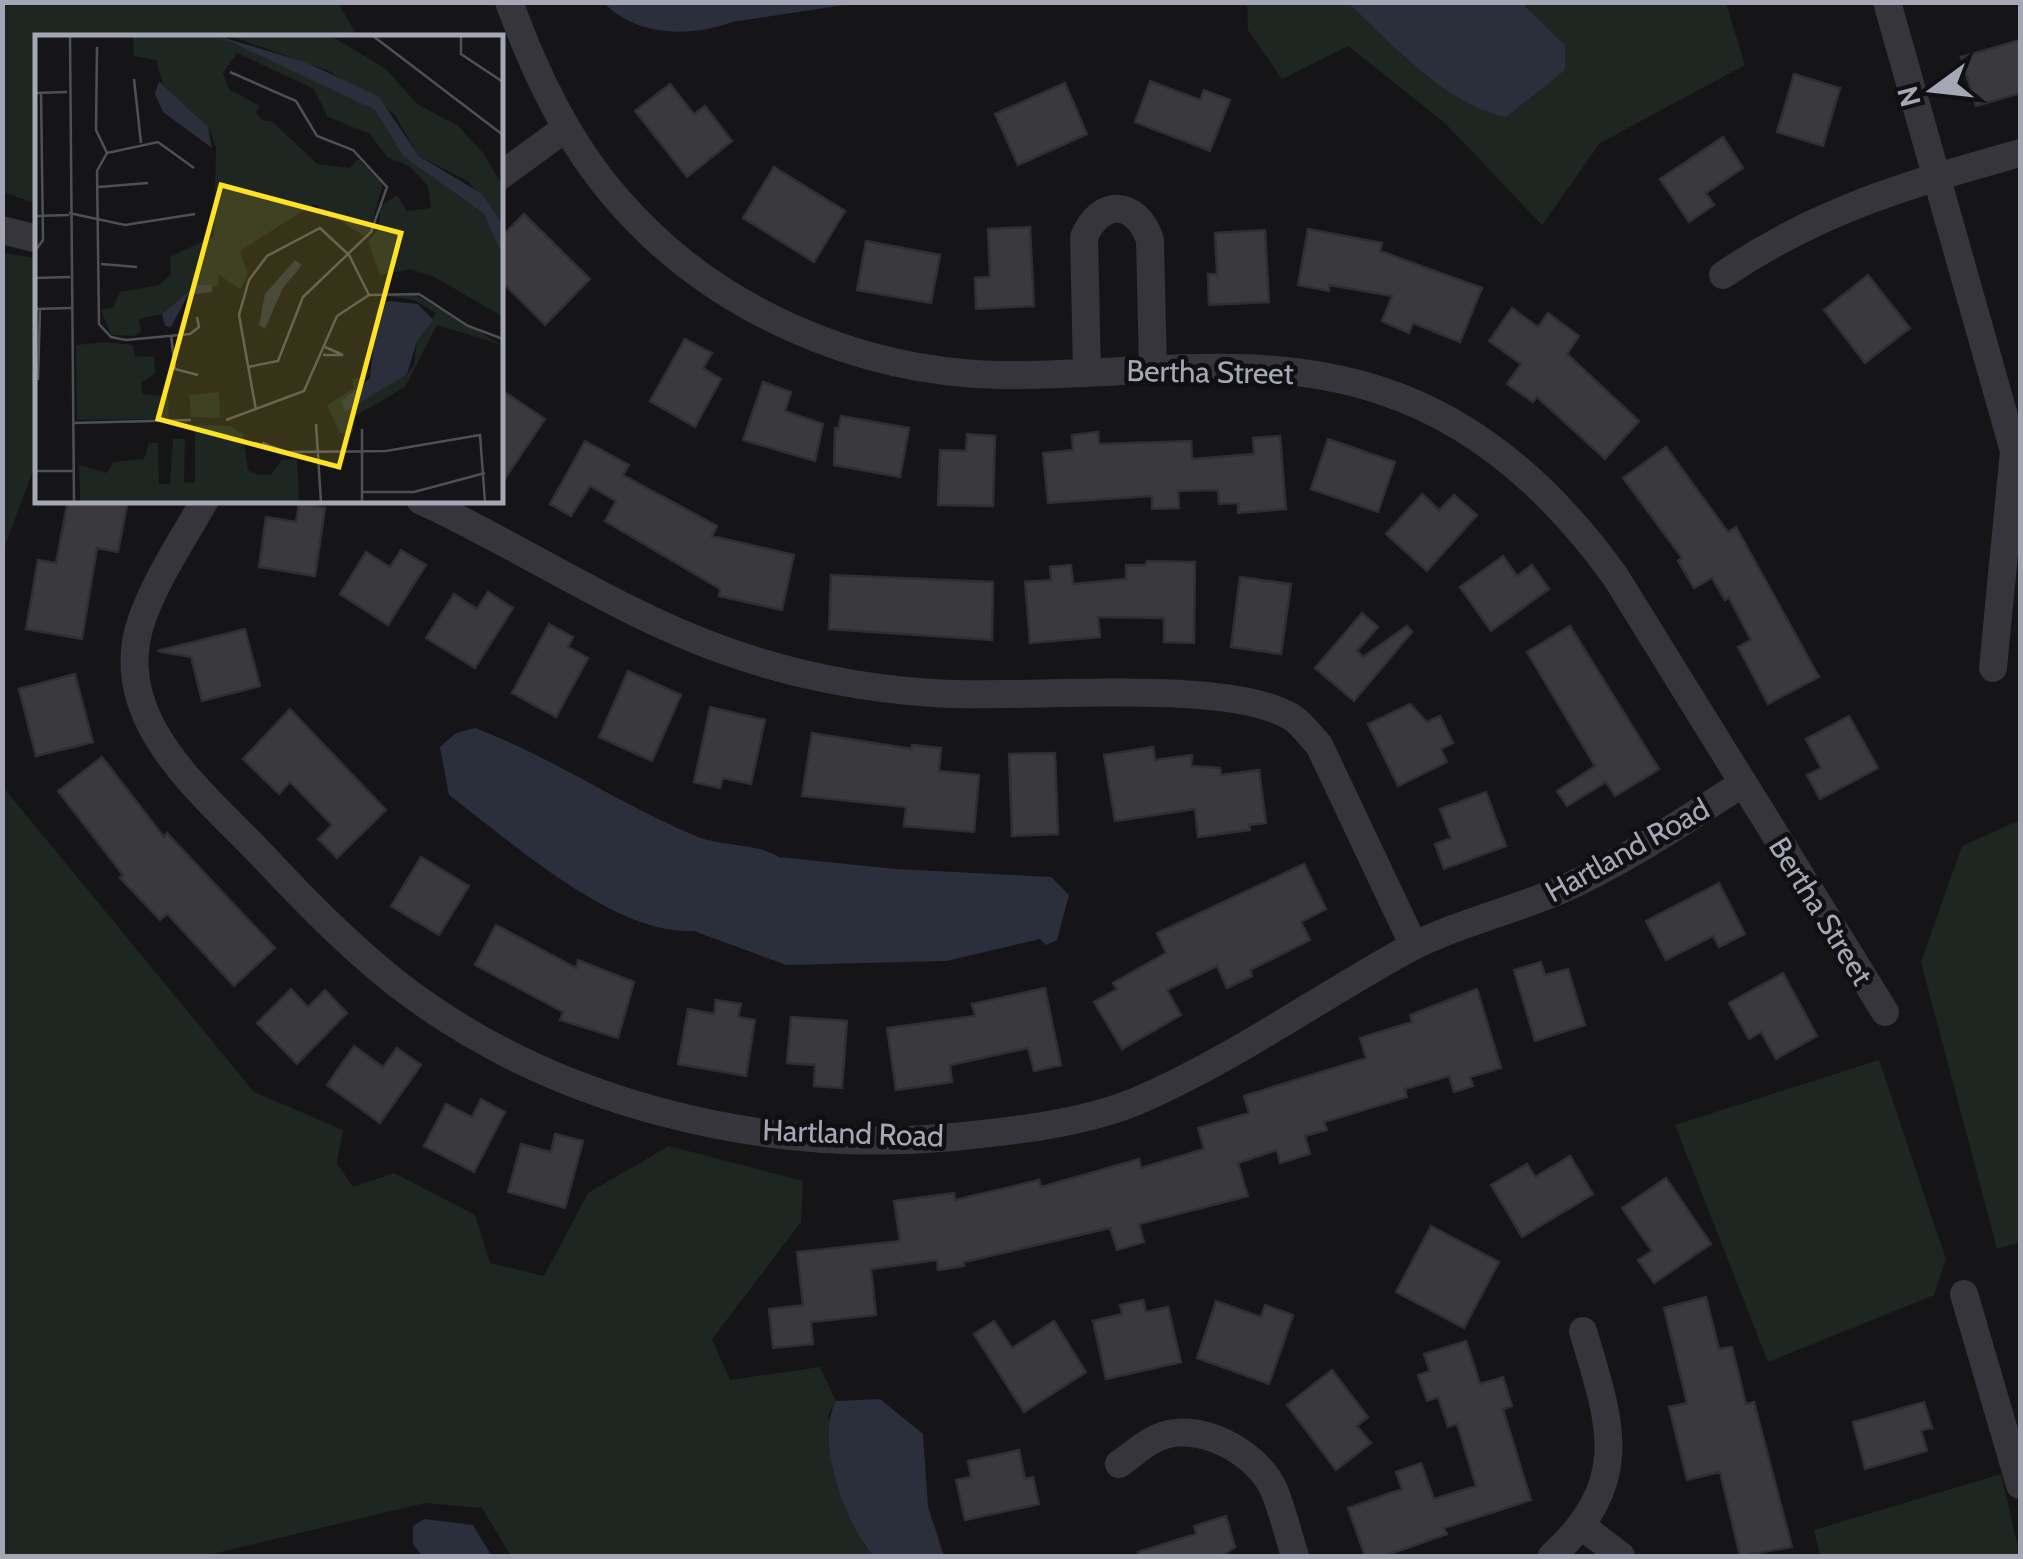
<svg xmlns="http://www.w3.org/2000/svg" width="2023" height="1559" font-family="Cabin,sans-serif">
<style>
.green{fill:#1e2621}
.water{fill:#2a2f3b}
.building{fill:#3a393e;stroke:#2f2e32;stroke-width:2.5}
.lines{fill:none;stroke-linecap:round;stroke-linejoin:round}
.street{stroke:#35353b;stroke-width:28}
.labels{text-anchor:middle;dominant-baseline:central;stroke-width:9;stroke-linejoin:round;paint-order:stroke}
.street-label{font-size:30px;fill:#a5a7b7;stroke:#100f11}
.inset-road{fill:none;stroke:#4f4f56;stroke-width:2.5}
.view{fill:#fde226;fill-opacity:0.15;stroke:#fde226;stroke-width:5}
.inset-edge{fill:none;stroke:#a5a7b7;stroke-width:5}
</style>
<rect width="100%" height="100%" fill="#151416"/>
<path class="green" d="M3,2L338,3L358,37L38,38L37,204L3,192Z
M1247,3H1348L1420,69L1564,44L1522,3H1726L1745,65L1600,143L1542,225L1445,123L1348,46L1282,79L1248,30Z
M3,253L37,258V460L3,551Z
M3,787L254,1092L343,1130L337,1163L353,1187L394,1173L475,1215L490,1263L544,1276L588,1193L669,1146L803,1181L801,1222L712,1339L730,1380L820,1367L836,1401L828,1415L863,1544L873,1556H511L482,1508L425,1503L204,1556H3Z
M2020,820V1242L1997,1249L1921,962L1962,846Z
M1879,1060L1946,1259L1934,1295L1768,1362L1675,1125Z
M2001,1474L2020,1556H1820L1814,1530Z"/>
<path class="water" d="M604,3H857L732,22C690,38 636,36 604,3Z
M1348,3H1522L1565,45V70L1506,117C1445,105 1392,43 1348,3Z
M475,728C552,757 621,805 698,837C725,847 757,843 779,857L896,869L1051,877L1069,895L1057,940L1046,945L1040,939L946,961L786,965L694,931C615,936 510,841 449,795L440,747L456,733Z
M880,1399L923,1434L928,1507L944,1556H873C846,1524 814,1440 836,1401Z
M424,1519L473,1525L492,1556H422L413,1544V1526Z"/>
<path class="building" d="M2020,40V93L1976,106L1961,57Z
M1794,74L1840,88L1823,146L1777,132Z
M1150,81L1200,100L1204,90L1230,100L1210,151L1135,122Z
M1065,83L1087,134L1018,165L995,114Z
M670,84L694,114L705,106L732,141L687,177L635,111Z
M1723,137L1743,168L1706,193L1714,205L1689,222L1660,179Z
M774,167L845,211L814,262L743,218Z
M524,214L590,279L545,325L500,280V238Z
M1030,227L1034,306L976,309L975,278L990,277L988,229Z
M1308,229L1382,243L1380,251L1482,288L1460,342L1413,323L1409,333L1382,321L1392,296L1329,285V291L1298,285Z
M1265,230L1269,302L1209,305L1208,274H1217L1215,233Z
M866,241L940,255L931,303L857,290Z
M1868,275L1910,328L1865,363L1824,310Z
M1512,308L1538,327L1548,313L1579,336L1567,354L1639,421L1605,459L1537,397L1533,402L1507,384L1521,364L1489,341Z
M685,339L712,353L703,368L721,379L695,427L650,401Z
M763,382L791,392L785,411L823,424L815,461L743,440Z
M500,389L545,419L500,486Z
M841,416L909,428L900,477L834,465L835,428L838,429Z
M1098,432L1099,444L1191,441L1192,459L1254,454L1253,438L1280,436L1286,509L1238,513V503L1219,504L1218,490L1178,491L1179,508L1152,509V496L1048,503L1043,453L1073,450L1072,435Z
M967,434L995,436L993,506L938,505L940,450L966,451Z
M1328,439L1395,462L1378,512L1311,489Z
M585,441L629,465L623,475L717,526L712,536L794,555L782,610L719,596L720,589L605,521L616,501L590,486L571,516L550,504Z
M1666,447L1728,532L1736,527L1819,677L1768,704L1738,647L1751,640L1729,598L1725,600L1712,578L1694,588L1678,561L1682,558L1623,478Z
M1422,494L1439,510L1454,495L1477,515L1427,571L1386,534Z
M68,500H128L118,552L97,548L82,639L26,629L38,560L56,563Z
M299,504L325,508L315,576L259,567L266,517L296,522Z
M401,550L426,565L388,625L340,594L366,552L390,567Z
M1503,556L1517,576L1532,565L1549,589L1491,631L1460,587Z
M1147,561L1195,562L1194,643L1164,642V618L1098,617L1100,637L1030,643L1025,582L1051,580L1050,567L1071,565L1073,584L1126,579V565H1146Z
M831,575L993,582L992,640L829,629Z
M1240,577L1291,584L1281,654L1231,647Z
M488,592L513,608L475,668L426,638L454,594L477,609Z
M1362,613L1378,627L1357,651L1363,657L1407,626L1412,632L1354,701L1315,668Z
M549,624L573,637L568,647L588,658L556,717L512,693Z
M1570,626L1659,769L1615,796L1606,782L1567,806L1557,791L1595,766L1527,652Z
M245,629L260,686L202,701L191,657L157,651Z
M628,671L681,695L652,761L599,737Z
M75,674L93,742L36,756L19,689Z
M1410,704L1427,722L1440,716L1453,743L1441,749L1447,762L1398,786L1368,724Z
M710,707L765,720L751,784L723,778L720,788L694,782Z
M290,709L386,810L337,858L318,839L332,825L290,782L279,794L243,759Z
M1849,716L1878,768L1820,799L1807,775L1821,768L1806,739Z
M812,733L912,749V745L941,748L939,771L979,775L974,832L904,826L906,807L802,796Z
M1153,747L1155,760L1192,755L1191,766L1220,768L1221,775L1259,770L1266,823L1249,825L1250,830L1198,837L1195,809L1115,821L1104,755Z
M1055,753L1058,834L1012,836L1009,754Z
M102,757L164,837L167,833L275,948L234,986L167,914L160,920L120,878L123,875L58,791Z
M1486,792L1506,846L1444,869L1435,844L1451,838L1440,809Z
M421,857L469,886L439,935L391,906Z
M1304,864L1326,909L1301,922L1310,940L1250,970L1252,976L1227,988L1217,966L1167,990L1181,1015L1122,1049L1094,1002L1117,989L1113,983L1166,953L1157,933Z
M1719,883L1745,934L1719,947L1713,936L1666,960L1646,921Z
M496,925L576,968L578,960L634,982L618,1038L560,1020L563,1012L475,965Z
M1541,962L1545,975L1568,969L1585,1025L1535,1041L1514,970Z
M1783,973L1817,1036L1776,1059L1761,1032L1749,1039L1729,1003Z
M1045,988L1061,1065L1034,1071L1028,1048L950,1065L952,1082L896,1090L887,1028L975,1016L972,1004Z
M291,989L308,1007L325,990L347,1013L297,1064L257,1023Z
M1477,989L1501,1068L1470,1077L1473,1086L1454,1092L1449,1076L1405,1089L1407,1097L1324,1122L1327,1130L1305,1136L1310,1154L1280,1163L1277,1150L1238,1163L1248,1196L1139,1224L1144,1242L1117,1250L1110,1228L964,1262V1266L938,1270L937,1260L871,1269L876,1315L811,1322L813,1344L773,1348L769,1309L803,1305L797,1252L900,1241L894,1201L954,1193L955,1200L1039,1180L1041,1187L1139,1159L1141,1168L1204,1149L1198,1128L1249,1113L1244,1096L1366,1058L1360,1038L1412,1022L1410,1015Z
M716,1000L741,1004L738,1017L755,1020L746,1076L678,1064L688,1009L714,1014Z
M791,1017L847,1021L842,1088L814,1086L815,1065L787,1063Z
M354,1046L383,1067L397,1048L421,1065L380,1123L327,1085Z
M481,1099L505,1112L474,1172L424,1146L446,1104L472,1117Z
M555,1134L583,1141L565,1208L508,1192L521,1144L551,1152Z
M1570,1156L1593,1194L1522,1237L1491,1185L1527,1164L1535,1177Z
M1666,1178L1711,1244L1654,1283L1638,1260L1652,1251L1622,1208Z
M1431,1226L1499,1262L1464,1328L1396,1292Z
M1706,1297L1719,1349L1732,1347L1746,1404L1754,1402L1792,1547L1740,1556L1720,1472L1687,1480L1669,1407L1687,1403L1664,1308Z
M1143,1300L1146,1312L1168,1307L1181,1362L1106,1379L1093,1321L1122,1314L1120,1305Z
M1216,1301L1261,1317L1265,1305L1293,1315L1269,1384L1197,1358Z
M994,1321L1012,1348L1054,1321L1086,1372L1024,1412L974,1334Z
M1466,1341L1480,1384L1503,1377L1512,1406L1503,1409L1531,1500L1444,1528L1447,1534L1384,1556H1365L1348,1508L1402,1489L1396,1472L1421,1463L1434,1499L1476,1486L1457,1424L1448,1427L1438,1397L1427,1401L1418,1375L1430,1371L1424,1354Z
M1332,1370L1368,1417L1357,1426L1371,1443L1336,1470L1287,1405Z
M1924,1402L1932,1428L1921,1430L1927,1451L1865,1469L1853,1422Z
M1019,1450L1025,1479L1033,1477L1039,1504L965,1520L956,1480L971,1477L968,1461Z
M1226,1516L1235,1547L1222,1556H1139L1138,1552L1196,1534L1194,1526Z"/>
<g class="lines">
<path class="street" d="M509,2C535,73 568,143 618,200C712,309 857,372 999,375C1126,377 1258,349 1382,391C1480,423 1556,494 1615,576L1885,1012
M1887,2L2014,451L1993,668
M500,176L566,128
M2,230L38,239
M1723,275C1820,209 1910,184 2020,153
M1087,372L1084,237C1100,198 1137,200 1150,240L1153,370
M205,500C183,539 157,577 142,619C107,718 201,791 261,854C304,900 347,944 396,983C550,1103 761,1155 954,1137C1013,1131 1081,1124 1137,1101C1231,1061 1318,998 1408,949C1457,923 1513,911 1563,889C1626,861 1683,821 1742,784
M420,500C522,547 620,614 726,651C790,674 864,689 933,693C1018,700 1228,676 1293,718C1302,724 1311,737 1319,745L1414,946
M1964,1294L2020,1485
M1119,1464C1131,1456 1143,1444 1157,1438C1196,1419 1258,1452 1274,1490C1283,1511 1288,1535 1295,1556
M1583,1527L1621,1556
M1552,1556C1633,1481 1611,1425 1583,1331"/>
</g>
<g class="labels">
<g class="street-label">
<text transform="translate(1210 372) rotate(1)">Bertha Street</text>
<text transform="translate(1627 850) rotate(-29)">Hartland Road</text>
<text transform="translate(1821 911) rotate(58)">Bertha Street</text>
<text transform="translate(853 1133) rotate(2)">Hartland Road</text>
</g>
</g>
<g transform="translate(35 35)">
<rect width="468" height="468" fill="#151416"/>
<path d="M98,1H183L340,75L368,121L449,179L467,215V281L401,243L376,234L345,240L333,207L344,193L345,171L362,160L372,176L396,173L393,151L374,131L352,122L335,99L293,82L279,54L202,18L188,38L194,54L225,71L221,78L227,85L238,87L282,129L315,133L323,124L348,148L335,195L329,201L279,169L205,216L213,240L205,254L184,240L183,251L161,250L127,279L104,284L106,297L99,301L76,300L66,275L78,272L85,257L124,250L136,239L135,222L179,201L181,113L175,95L128,49L121,25L99,21ZM196,1H296L351,34L382,69L423,91L448,118L467,149V189L434,147L384,121L359,79L294,36ZM379,259L467,310L402,290L370,352L319,382L318,398H305L292,370L319,353L317,344L329,342L340,328L327,352L307,367L372,339L379,330L382,306L401,278L379,265L346,260ZM70,307L98,310L100,321L119,322L120,339L106,348L107,359L133,361L134,384L42,385L41,310ZM184,357L185,383L156,382L154,360ZM160,390L195,391L208,399L213,435L224,440H236L247,425L262,424L264,467H45L44,430L72,438L78,427L109,424L114,408H123L124,449H135L138,404H150L149,447L160,448Z" fill="#1e2621"/>
<path d="M183,1L270,27L343,61L384,121L447,159L467,189V219L449,179L368,121L340,75ZM124,46L173,92L177,113L128,77L120,59ZM260,225L267,230L248,253L230,294L224,290L230,259ZM161,250H177V257L153,260L136,292L130,291L127,279ZM353,266L383,269L398,285L382,306L372,339L310,377L307,366L335,343L342,274Z" fill="#2a2f3b"/>
<path class="inset-road" d="M35,1L39,467M338,1L468,100M426,1V19L468,47M62,12L61,95L72,118M195,37L261,66L282,101L318,115L352,152L336,197L268,262L243,326L213,332M99,44L106,108M0,58L32,57M72,118L62,136L64,289L76,302L91,305L155,299L164,292L162,282M72,118L123,107L159,133M63,152L113,148M34,178L90,190L160,179M0,181L34,180M0,216L8,205L6,57M66,229L102,232M0,243L35,242M0,274L36,273M136,300L140,334L163,340M288,320H308L290,312M3,345L5,273M221,375L204,280L214,245L232,221L285,193L314,220L334,260M191,385L269,356L302,281L334,260L384,259L433,291L468,304M38,388L156,385M281,389L286,467M327,394V467M227,408L252,417L351,416L445,400L450,467M0,436H39M327,457H379L450,438"/>
<path class="view" d="M186,150L366,198L304,432L123,384Z"/>
<rect width="468" height="468" class="inset-edge"/>
</g>
<rect width="2023" height="1559" fill="none" stroke="#a5a7b7" stroke-width="10"/>
<g transform="translate(1933 90) rotate(255)" stroke="#100f11" stroke-width="8" paint-order="stroke">
<path d="M0-8L18 38L0 25L-18 38Z" fill="#a5a7b7"/>
<text y="-15" font-size="28" font-weight="bold" text-anchor="middle" fill="#a5a7b7">N</text>
</g>
</svg>
